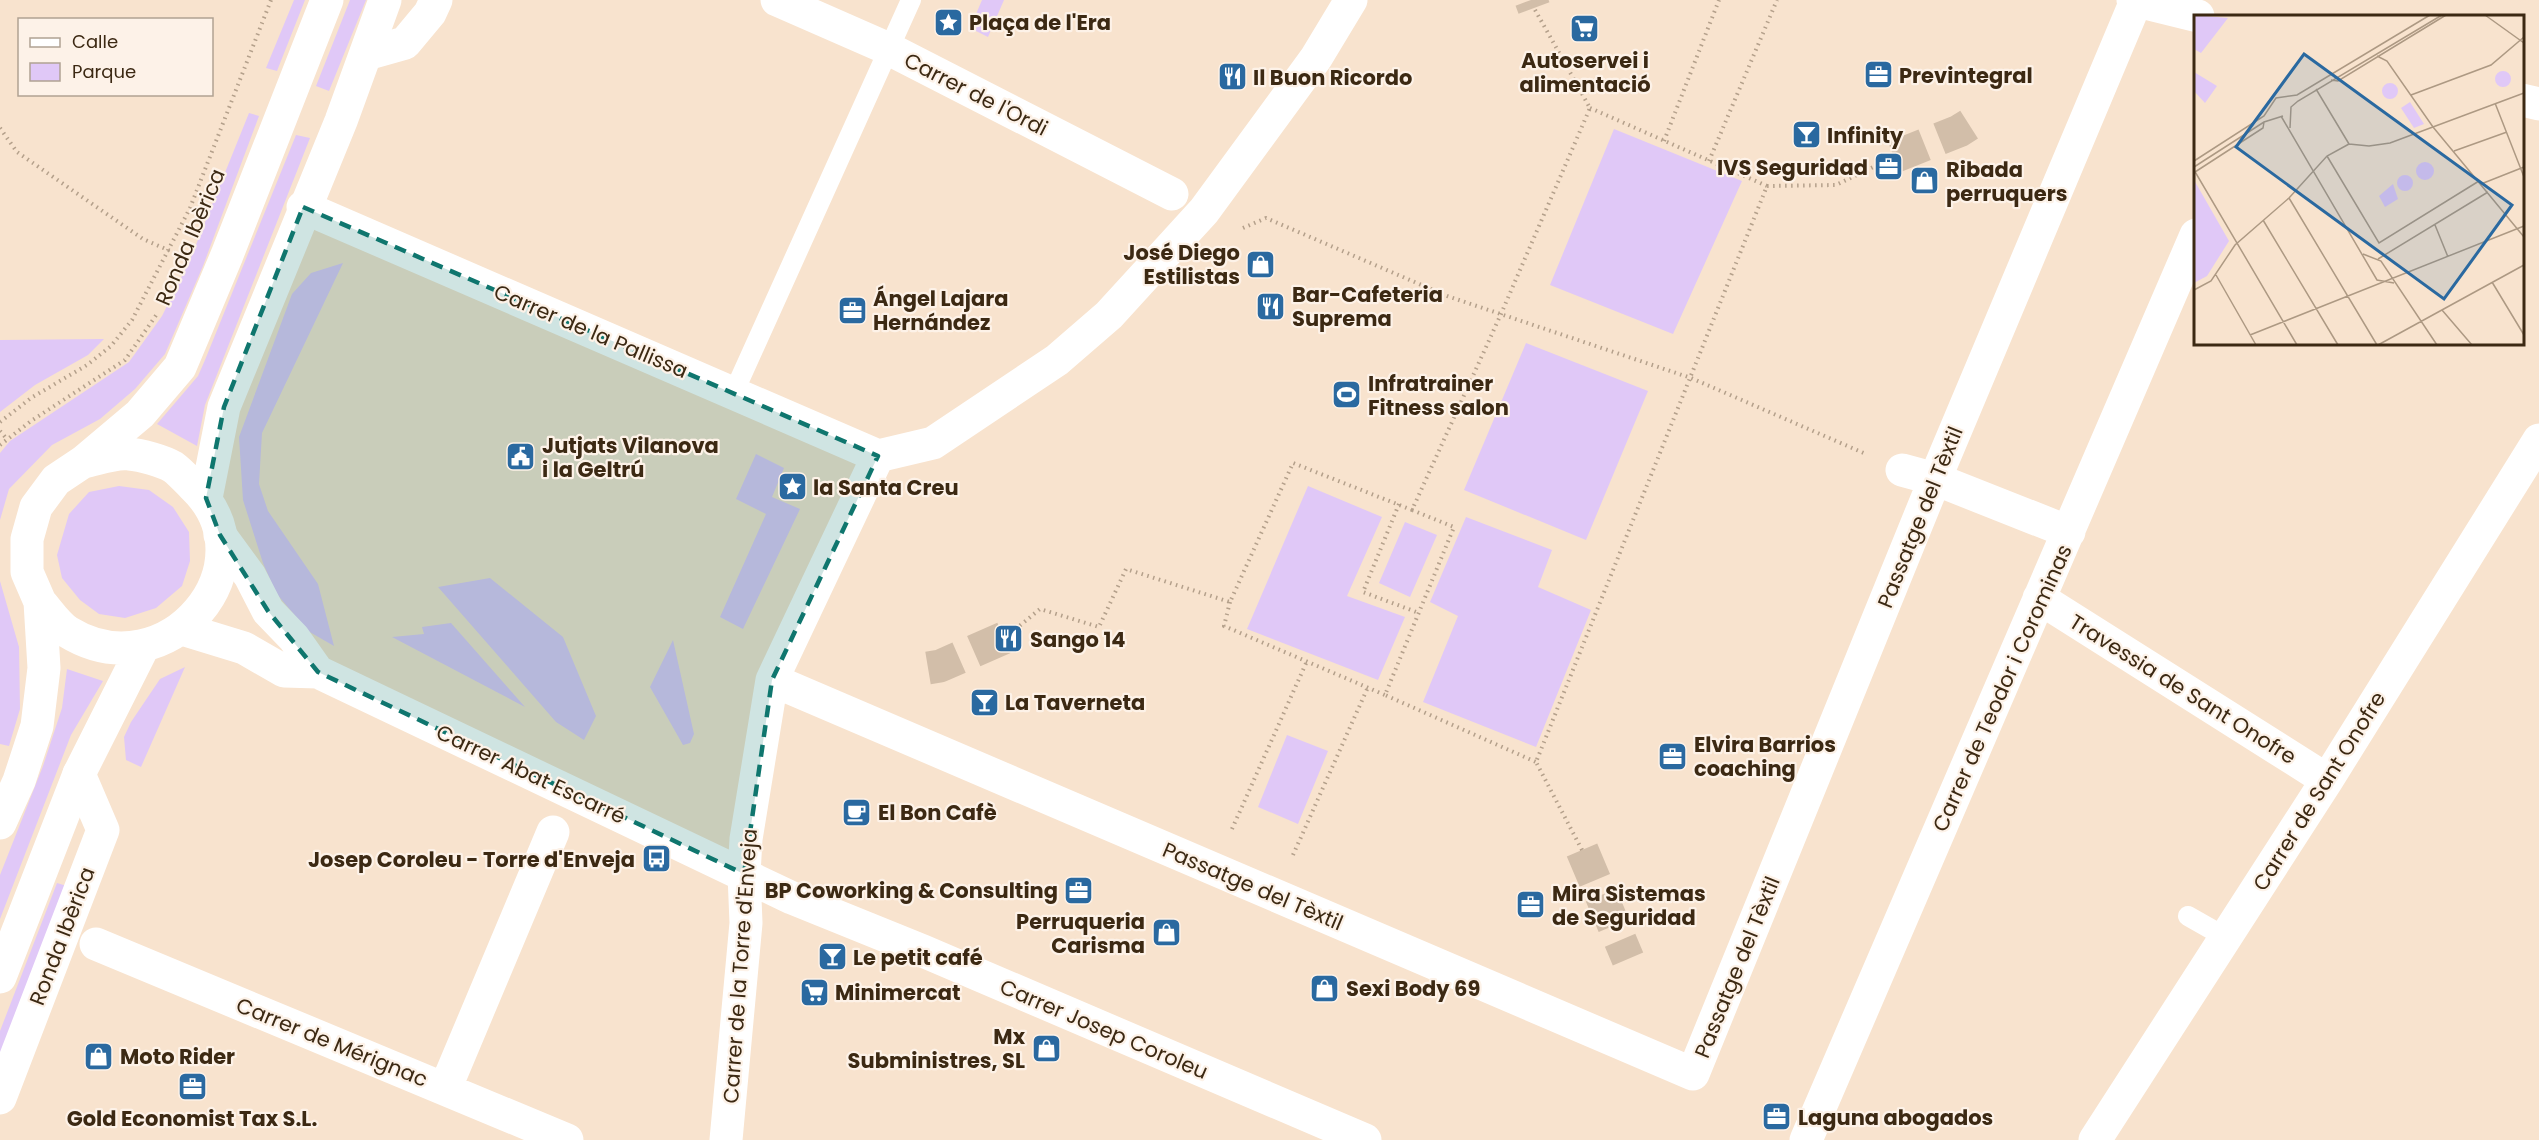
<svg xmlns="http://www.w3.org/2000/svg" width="2539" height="1140" font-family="Poppins,sans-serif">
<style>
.green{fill:#e0c8f7}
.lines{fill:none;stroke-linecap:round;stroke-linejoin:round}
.street-tunnel{stroke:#d2bea9;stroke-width:33;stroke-dasharray:33 16;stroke-linecap:butt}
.path{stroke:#b4a08b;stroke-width:4;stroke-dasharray:1.5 4.5;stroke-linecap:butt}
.lane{stroke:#fff;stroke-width:20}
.street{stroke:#fff;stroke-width:33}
.secondary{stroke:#fff;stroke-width:33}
.marked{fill:#0f766e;fill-opacity:0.2;stroke:#0f766e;stroke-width:4.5;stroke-dasharray:12 8;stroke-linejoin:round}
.labels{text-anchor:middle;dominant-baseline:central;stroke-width:4.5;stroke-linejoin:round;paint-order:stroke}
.poi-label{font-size:21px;font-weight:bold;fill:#3c2913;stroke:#fdf2e8;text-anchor:start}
.street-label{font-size:21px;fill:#3c2913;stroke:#fdf2e8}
.inset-road{fill:none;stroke:#ad9983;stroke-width:1.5}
.view{fill:#2a69a0;fill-opacity:0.15;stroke:#2a69a0;stroke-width:3}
.inset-edge{fill:none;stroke:#3c2913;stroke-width:3}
</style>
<rect width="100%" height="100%" fill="#f8e3ce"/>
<path class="green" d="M294,0H305L277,71L266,68Z
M350,0H366L329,91L316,86Z
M982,0H1004L988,37L970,28Z
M249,113L259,116L203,266L165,354L135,389L100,419L52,445L9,489L0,520V453L10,441L129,362L162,316L189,262Z
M1614,129L1742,181L1673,334L1550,285Z
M296,135L310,138L205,405L197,446L157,424L198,376L205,360Z
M343,263L262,433L259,484L268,511L318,584L334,646L308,631L276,593L263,563L243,500L239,437L292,294L311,273Z
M104,339L88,355L35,385L0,412V340Z
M1526,343L1648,391L1586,540L1464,490Z
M756,454L784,468L772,497L800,509L743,629L720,617L766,514L736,499Z
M119,486L149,490L173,507L189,532L190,561L182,586L156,608L125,618L99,614L80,600L62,578L57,555L69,514L89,492Z
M1308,486L1382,517L1347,596L1405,617L1378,680L1247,629Z
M1466,517L1552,550L1538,587L1591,610L1536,747L1423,702L1458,616L1430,602Z
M1405,522L1437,535L1410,597L1379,583Z
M490,578L563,637L596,716L584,740L556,722L438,587Z
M0,581L19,647L20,709L9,746L0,744Z
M451,623L525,707L392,637L424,634L422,627Z
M673,640L694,734L690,743L683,745L650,687Z
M185,667L141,767L126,760L124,737L131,722L160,679Z
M67,669L103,681L71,735L0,919V875L43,766L62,708Z
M1287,735L1328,751L1298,824L1258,807Z
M57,883L70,887L0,1074V1031Z"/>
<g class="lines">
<path class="street-tunnel" d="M1531,0L1534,8
M1894,157L1959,131L1970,124
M928,668L940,666L1006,637
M1582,850L1628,959"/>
<path class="path" d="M1590,108L1767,186
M0,128L17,152L143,239L184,257
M1664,141L1719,0
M1709,161L1777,0
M1243,228L1266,218L1447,296L1691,378L1866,454
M0,422L31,398L87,365L111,346L132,320L190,208L271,0
M0,431L6,438
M0,445L31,421L125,360L157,314
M1399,504L1363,592L1419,613
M1412,510L1454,527L1385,695L1536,762
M1230,602L1224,626L1385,695
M1006,637L1040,609L1099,627L1126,569L1230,602L1293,463L1412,510L1501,314L1590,108L1534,8
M1232,829L1307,661
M1582,850L1536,762L1767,186L1836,185L1894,157
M1293,855L1368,687"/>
<path class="lane" d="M734,392L911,0
M2188,916L2225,937"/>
<path class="street" d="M777,0L889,49L1172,194
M2133,0L2198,16
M366,54L405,43L430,13L436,0
M2522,100L2539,104
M303,207L878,456
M878,456L933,443L1057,360L1109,315L1204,211L1316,58L1351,0
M1902,470L1935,479L2069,532
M220,535L250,576L268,611L294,638L318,672
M2039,598L2327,780
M182,629L244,648L284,671L318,672L792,898L923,951L1365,1140
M772,680L1693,1074L1935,479L2136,1
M96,944L567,1140
M445,1089L553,832
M0,1098L103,830L79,774
M726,1140L746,923L744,874L746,839L772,680L878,456
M1806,1140L2196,235
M2095,1140L2327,780L2539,440"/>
<path class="secondary" d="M206,498L224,407L341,121L385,0
M40,602C48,611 57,625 68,632C167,693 275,564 193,486C187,480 180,472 173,467C163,461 141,455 129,454C116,452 98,459 84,462
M0,823L19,781L37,726L44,668L40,602L27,572V539L36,507L56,480L83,462L140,414L180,367L227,255L327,0
M0,977L79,774L143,647"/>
</g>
<path class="marked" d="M303,207L878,456L772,680L744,874L318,672L268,611L220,535L206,498L224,407Z"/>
<defs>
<symbol id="sight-square" viewBox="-11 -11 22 22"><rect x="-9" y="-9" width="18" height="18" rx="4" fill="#2a69a0" stroke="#fdf2e8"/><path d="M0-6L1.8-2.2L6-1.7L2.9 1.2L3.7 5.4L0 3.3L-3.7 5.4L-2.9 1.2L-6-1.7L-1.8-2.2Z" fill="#fff"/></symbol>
<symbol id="supermarket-square" viewBox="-11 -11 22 22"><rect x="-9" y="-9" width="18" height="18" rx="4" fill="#2a69a0" stroke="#fdf2e8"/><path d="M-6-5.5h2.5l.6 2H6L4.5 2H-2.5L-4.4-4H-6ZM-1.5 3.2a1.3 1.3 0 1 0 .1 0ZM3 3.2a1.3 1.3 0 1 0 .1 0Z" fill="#fff"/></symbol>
<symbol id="office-square" viewBox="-11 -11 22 22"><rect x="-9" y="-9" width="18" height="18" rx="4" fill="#2a69a0" stroke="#fdf2e8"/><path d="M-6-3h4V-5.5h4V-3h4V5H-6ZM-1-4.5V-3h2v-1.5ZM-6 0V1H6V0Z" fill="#fff"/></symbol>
<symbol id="restaurant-square" viewBox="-11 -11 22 22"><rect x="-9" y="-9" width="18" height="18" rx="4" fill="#2a69a0" stroke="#fdf2e8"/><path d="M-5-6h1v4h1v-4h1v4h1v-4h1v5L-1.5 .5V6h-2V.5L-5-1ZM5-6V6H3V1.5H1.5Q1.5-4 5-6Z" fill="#fff"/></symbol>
<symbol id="bar-square" viewBox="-11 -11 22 22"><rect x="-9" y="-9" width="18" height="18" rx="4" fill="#2a69a0" stroke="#fdf2e8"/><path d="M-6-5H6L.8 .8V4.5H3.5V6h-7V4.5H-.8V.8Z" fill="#fff"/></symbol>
<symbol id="shop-square" viewBox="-11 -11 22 22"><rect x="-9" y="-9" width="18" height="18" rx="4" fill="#2a69a0" stroke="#fdf2e8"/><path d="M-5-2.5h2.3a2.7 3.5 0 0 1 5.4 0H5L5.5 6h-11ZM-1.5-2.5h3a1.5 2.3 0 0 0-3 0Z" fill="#fff"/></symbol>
<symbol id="stadium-square" viewBox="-11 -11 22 22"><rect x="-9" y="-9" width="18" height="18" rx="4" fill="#2a69a0" stroke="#fdf2e8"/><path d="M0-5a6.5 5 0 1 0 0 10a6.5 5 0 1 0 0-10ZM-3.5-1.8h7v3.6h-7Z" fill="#fff"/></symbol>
<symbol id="civic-square" viewBox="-11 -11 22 22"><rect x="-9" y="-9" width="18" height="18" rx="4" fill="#2a69a0" stroke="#fdf2e8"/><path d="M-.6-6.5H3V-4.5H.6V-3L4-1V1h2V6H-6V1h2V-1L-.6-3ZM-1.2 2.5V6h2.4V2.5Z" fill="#fff"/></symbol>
<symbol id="cafe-square" viewBox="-11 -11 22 22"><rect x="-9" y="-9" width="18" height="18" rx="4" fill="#2a69a0" stroke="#fdf2e8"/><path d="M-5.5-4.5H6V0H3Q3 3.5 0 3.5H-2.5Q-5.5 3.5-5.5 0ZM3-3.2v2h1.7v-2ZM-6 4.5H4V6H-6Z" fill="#fff"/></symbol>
<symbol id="bus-square" viewBox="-11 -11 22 22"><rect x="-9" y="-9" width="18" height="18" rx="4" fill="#2a69a0" stroke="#fdf2e8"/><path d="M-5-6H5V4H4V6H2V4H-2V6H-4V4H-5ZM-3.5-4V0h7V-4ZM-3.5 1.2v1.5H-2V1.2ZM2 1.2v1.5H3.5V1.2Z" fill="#fff"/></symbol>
</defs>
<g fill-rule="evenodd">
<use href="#sight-square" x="932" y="6" width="33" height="33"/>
<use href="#supermarket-square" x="1568" y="12" width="33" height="33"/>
<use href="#office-square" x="1862" y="58" width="33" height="33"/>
<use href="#restaurant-square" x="1216" y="60" width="33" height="33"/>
<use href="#bar-square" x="1790" y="118" width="33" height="33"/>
<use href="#office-square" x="1872" y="150" width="33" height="33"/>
<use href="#shop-square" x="1908" y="164" width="33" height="33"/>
<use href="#shop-square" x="1244" y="248" width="33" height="33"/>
<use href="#restaurant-square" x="1254" y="290" width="33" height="33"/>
<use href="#office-square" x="836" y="294" width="33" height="33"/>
<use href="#stadium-square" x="1330" y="378" width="33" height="33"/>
<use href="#civic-square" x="504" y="440" width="33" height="33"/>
<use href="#sight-square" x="776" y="470" width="33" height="33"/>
<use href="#restaurant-square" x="992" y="622" width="33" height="33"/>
<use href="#bar-square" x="968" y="686" width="33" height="33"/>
<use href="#office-square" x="1656" y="740" width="33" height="33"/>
<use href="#cafe-square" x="840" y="796" width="33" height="33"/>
<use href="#bus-square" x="640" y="842" width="33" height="33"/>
<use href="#office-square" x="1062" y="874" width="33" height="33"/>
<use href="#office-square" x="1514" y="888" width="33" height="33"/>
<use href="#shop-square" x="1150" y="916" width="33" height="33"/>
<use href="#bar-square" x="816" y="940" width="33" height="33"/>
<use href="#shop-square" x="1308" y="972" width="33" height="33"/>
<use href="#supermarket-square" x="798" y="976" width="33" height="33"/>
<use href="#shop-square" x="1030" y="1032" width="33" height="33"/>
<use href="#shop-square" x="82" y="1040" width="33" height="33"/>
<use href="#office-square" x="176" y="1070" width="33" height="33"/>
<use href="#office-square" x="1760" y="1100" width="33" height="33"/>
</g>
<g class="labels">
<g class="poi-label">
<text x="969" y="22">Plaça de l'Era</text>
<text x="1585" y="60" text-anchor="middle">Autoservei i<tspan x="1585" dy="24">alimentació</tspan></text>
<text x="1899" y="75">Previntegral</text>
<text x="1253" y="77">Il Buon Ricordo</text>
<text x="1827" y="135">Infinity</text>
<text x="1868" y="167" text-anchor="end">IVS Seguridad</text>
<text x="1946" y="169">Ribada<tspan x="1946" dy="24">perruquers</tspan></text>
<text x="1240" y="252" text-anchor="end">José Diego<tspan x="1240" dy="24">Estilistas</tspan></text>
<text x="1292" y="294">Bar-Cafeteria<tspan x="1292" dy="24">Suprema</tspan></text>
<text x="873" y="298">Ángel Lajara<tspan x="873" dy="24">Hernández</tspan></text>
<text x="1368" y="383">Infratrainer<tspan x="1368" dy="24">Fitness salon</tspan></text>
<text x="542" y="445">Jutjats Vilanova<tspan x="542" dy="24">i la Geltrú</tspan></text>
<text x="813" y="487">la Santa Creu</text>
<text x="1030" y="639">Sango 14</text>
<text x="1005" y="702">La Taverneta</text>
<text x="1694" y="744">Elvira Barrios<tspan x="1694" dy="24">coaching</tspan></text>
<text x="878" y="812">El Bon Cafè</text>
<text x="635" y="859" text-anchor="end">Josep Coroleu - Torre d'Enveja</text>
<text x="1058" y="890" text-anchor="end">BP Coworking &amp; Consulting</text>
<text x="1552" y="893">Mira Sistemas<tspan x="1552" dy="24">de Seguridad</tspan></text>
<text x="1145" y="921" text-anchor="end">Perruqueria<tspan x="1145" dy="24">Carisma</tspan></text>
<text x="853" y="957">Le petit café</text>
<text x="1346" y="988">Sexi Body 69</text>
<text x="835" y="992">Minimercat</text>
<text x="1025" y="1036" text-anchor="end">Mx<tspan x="1025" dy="24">Subministres, SL</tspan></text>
<text x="120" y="1056">Moto Rider</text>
<text x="1798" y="1117">Laguna abogados</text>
<text x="192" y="1118" text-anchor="middle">Gold Economist Tax S.L.</text>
</g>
<g class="street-label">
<text transform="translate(976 94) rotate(27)">Carrer de l'Ordi</text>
<text transform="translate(190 237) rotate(-67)">Ronda Ibèrica</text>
<text transform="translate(591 331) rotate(23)">Carrer de la Pallissa</text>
<text transform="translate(1920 517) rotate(-68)">Passatge del Tèxtil</text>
<text transform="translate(2002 688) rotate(-66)">Carrer de Teodor i Corominas</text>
<text transform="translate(2183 689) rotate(32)">Travessia de Sant Onofre</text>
<text transform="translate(531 774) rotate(25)">Carrer Abat Escarré</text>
<text transform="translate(2319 791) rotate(-58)">Carrer de Sant Onofre</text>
<text transform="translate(1253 886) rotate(23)">Passatge del Tèxtil</text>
<text transform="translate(62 936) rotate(-69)">Ronda Ibèrica</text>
<text transform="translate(740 966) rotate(-86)">Carrer de la Torre d'Enveja</text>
<text transform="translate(1737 967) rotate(-68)">Passatge del Tèxtil</text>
<text transform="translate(1104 1029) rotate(23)">Carrer Josep Coroleu</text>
<text transform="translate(332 1042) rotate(22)">Carrer de Mérignac</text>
</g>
</g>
<g transform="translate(2194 15)">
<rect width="330" height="330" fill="#f8e3ce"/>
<path d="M0,0L34,3L7,38L0,34ZM301 64a8 8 0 1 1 16 0a8 8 0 1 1-16 0ZM0,57L23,71L11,88L0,76ZM188 76a8 8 0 1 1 16 0a8 8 0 1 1-16 0ZM216,87L230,109L220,113L207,93ZM222 156a9 9 0 1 1 18 0a9 9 0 1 1-18 0ZM203 168a8 8 0 1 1 16 0a8 8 0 1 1-16 0ZM0,165L35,226L13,261L0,268ZM199,169L204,184L191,192L185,181Z" fill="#e0c8f7"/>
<path class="inset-road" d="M291,0L330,28M183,41L193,46L239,112L330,222M137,65L144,66L252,0M122,74L155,129M217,80L297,50L330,22M301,88L330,162M87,101L183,265L200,268M96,113L97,92L104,86L248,0M155,129L175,131L196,128L330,78M260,136L313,117M133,141L185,228L285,166M0,146L70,101L82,83L103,80L236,0M0,152L70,107L89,101M0,155L103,330M1,157L69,113L70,107M287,169L330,152M95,183L183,330M69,205L144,330M241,210L254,242M169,239L187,246L243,330M184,244L294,177M22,260L62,330M298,267L330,320M0,275L17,266L41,230L95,183L133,141L155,129M248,295L278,330M56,320L330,211M184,330L330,250"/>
<path class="view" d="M110,39L318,190L250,284L42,132Z"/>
<rect width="330" height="330" class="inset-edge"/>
</g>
<rect x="18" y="18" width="195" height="78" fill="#fdf2e8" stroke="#b0a293" stroke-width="1.5"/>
<rect x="30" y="38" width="30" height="9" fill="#ffffff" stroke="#b0a293" stroke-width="1.5"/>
<text x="72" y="48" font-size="18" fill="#3c2913">Calle</text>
<rect x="30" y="63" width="30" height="18" fill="#e0c8f7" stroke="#b0a293" stroke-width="1.5"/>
<text x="72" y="78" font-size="18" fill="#3c2913">Parque</text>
</svg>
